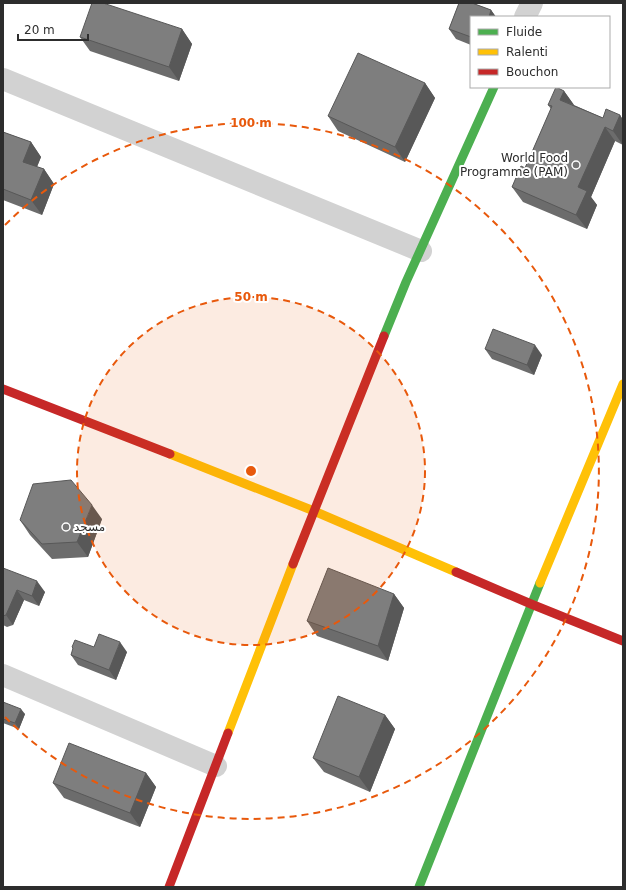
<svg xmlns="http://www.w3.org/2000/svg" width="626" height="890" font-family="'DejaVu Sans','Noto Sans Arabic',sans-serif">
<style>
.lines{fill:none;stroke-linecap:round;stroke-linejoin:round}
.street{stroke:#d2d2d2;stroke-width:22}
.fast{stroke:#4caf50;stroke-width:9}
.slow{stroke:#ffc107;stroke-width:9}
.jam{stroke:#c62828;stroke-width:9}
.wall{fill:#6c6c6c}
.shaded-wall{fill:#585858}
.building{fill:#7e7e7e;stroke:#585858}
.ring{fill:none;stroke:#e8590c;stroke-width:2;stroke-dasharray:7 5}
.poi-dot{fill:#767676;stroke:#fff;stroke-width:1.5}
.labels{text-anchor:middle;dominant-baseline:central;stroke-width:4;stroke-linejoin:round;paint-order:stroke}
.poi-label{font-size:12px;fill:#2d2d2d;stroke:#fff;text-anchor:end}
.centre{fill:#e8590c;stroke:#fff;stroke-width:2}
.ring-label{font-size:12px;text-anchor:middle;font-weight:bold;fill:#e8590c;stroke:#fff;stroke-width:4;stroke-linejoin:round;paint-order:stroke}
</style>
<rect width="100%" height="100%" fill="#fff"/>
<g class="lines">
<path class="street" d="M525,17L532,3
M3,79L421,251
M3,675L216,766"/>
<path class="fast" d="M384,336L406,282L494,87
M419,887L540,583"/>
<path class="slow" d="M170,454L314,511L456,572
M540,583L623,384
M228,733L293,564"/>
<path class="jam" d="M3,389L170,454
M293,564L384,336
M456,572L531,604L623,641
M169,887L228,733"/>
</g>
<path class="wall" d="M459,3H472L491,10L496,17H471V45L456,39L449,29Z
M182,29L192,44L179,81L90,51L80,37Z
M425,83L435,98L405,162L338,131L328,116Z
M564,91L574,105L603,118L620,115L623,120V145L615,141L591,197L597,205L587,229L523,202L512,187L525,168L551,109L548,105Z
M3,132L31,142L41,157L37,167L44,169L54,184L42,215L3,200Z
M485,349L542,355L534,375L492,359Z
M102,519L88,557L52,559L30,535L20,520Z
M3,568L45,592L39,606L24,600L13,625L7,627L3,625Z
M394,594L404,608L388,661L317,636L307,621Z
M72,647H94L127,652L116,680L78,665L71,655L73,649Z
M3,702L25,714L19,729L3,723Z
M385,715L395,729L370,792L324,772L313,758Z
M146,773L156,787L140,827L64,798L53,783Z"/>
<path class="shaded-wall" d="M491,10L496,17H489Z
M182,29L192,44L179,81L169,67Z
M425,83L435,98L405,162L395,147Z
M564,91L574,105L560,100Z
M620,115L623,120V145L613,131Z
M605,127L615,141L591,197L597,205L587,229L576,215L578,187Z
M31,142L41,157L33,176L23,162Z
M44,169L54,184L42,215L31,200Z
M535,345L542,355L534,375L527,365Z
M92,505L102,519L88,557L77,542Z
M37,581L45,592L39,606L32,596Z
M17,590L24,600L13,625L6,615Z
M394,594L404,608L388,661L378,646Z
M120,642L127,652L116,680L109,670Z
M21,709L25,714L19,729L15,723Z
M385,715L395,729L370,792L359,777Z
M146,773L156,787L140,827L130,813Z"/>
<path class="building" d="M92,3H103L182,29L169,67L80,37Z
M459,3H472L491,10L489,17H471V37L449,29Z
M358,53L425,83L395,147L328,116Z
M556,87L564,91L560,100L603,118L606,109L620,115L613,131L605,127L578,187L587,191L576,215L512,187L521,166L525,168L552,106L548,105Z
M3,132L31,142L23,162L44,169L31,200L3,189Z
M493,329L535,345L527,365L485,349Z
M71,480L92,505L77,542L42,544L20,520L33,484Z
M3,568L37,581L32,596L17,590L6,615L3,616Z
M328,568L394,594L378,646L307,621Z
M99,634L120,642L109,670L71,655L73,648L72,647L75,640L94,647Z
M338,696L385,715L359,777L313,758Z
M3,702L21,709L15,723L3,719Z
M69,743L146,773L130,813L53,783Z"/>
<circle cx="251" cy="471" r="174" fill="#e8590c" fill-opacity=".12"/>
<g class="ring">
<circle cx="251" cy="471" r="174"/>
<path d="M5 225A348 348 0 1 1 5 717"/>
</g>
<g class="poi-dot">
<circle cx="576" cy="165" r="4"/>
<circle cx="66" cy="527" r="4"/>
</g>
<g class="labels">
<g class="poi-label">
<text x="568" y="158">World Food<tspan x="568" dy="14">Programme (PAM)</tspan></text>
<text x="74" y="527" text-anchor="start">مسجد</text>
</g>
</g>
<circle cx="251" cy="471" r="6" class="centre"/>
<g class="ring-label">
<text x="251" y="127">100 m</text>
<text x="251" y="301">50 m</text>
</g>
<rect width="626" height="890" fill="none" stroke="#2d2d2d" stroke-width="8"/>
<rect x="470" y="16" width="140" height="72" fill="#ffffff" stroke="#ababab"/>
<rect x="478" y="29" width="20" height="6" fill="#4caf50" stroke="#ababab"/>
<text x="506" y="36" font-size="12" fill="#2d2d2d">Fluide</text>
<rect x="478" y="49" width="20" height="6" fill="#ffc107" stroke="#ababab"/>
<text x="506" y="56" font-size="12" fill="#2d2d2d">Ralenti</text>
<rect x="478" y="69" width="20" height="6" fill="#c62828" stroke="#ababab"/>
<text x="506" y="76" font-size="12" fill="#2d2d2d">Bouchon</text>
<path d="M18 34v6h70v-6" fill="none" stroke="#2d2d2d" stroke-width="2"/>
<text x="24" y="34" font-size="12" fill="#2d2d2d" stroke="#ffffff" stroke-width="3" paint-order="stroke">20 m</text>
</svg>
